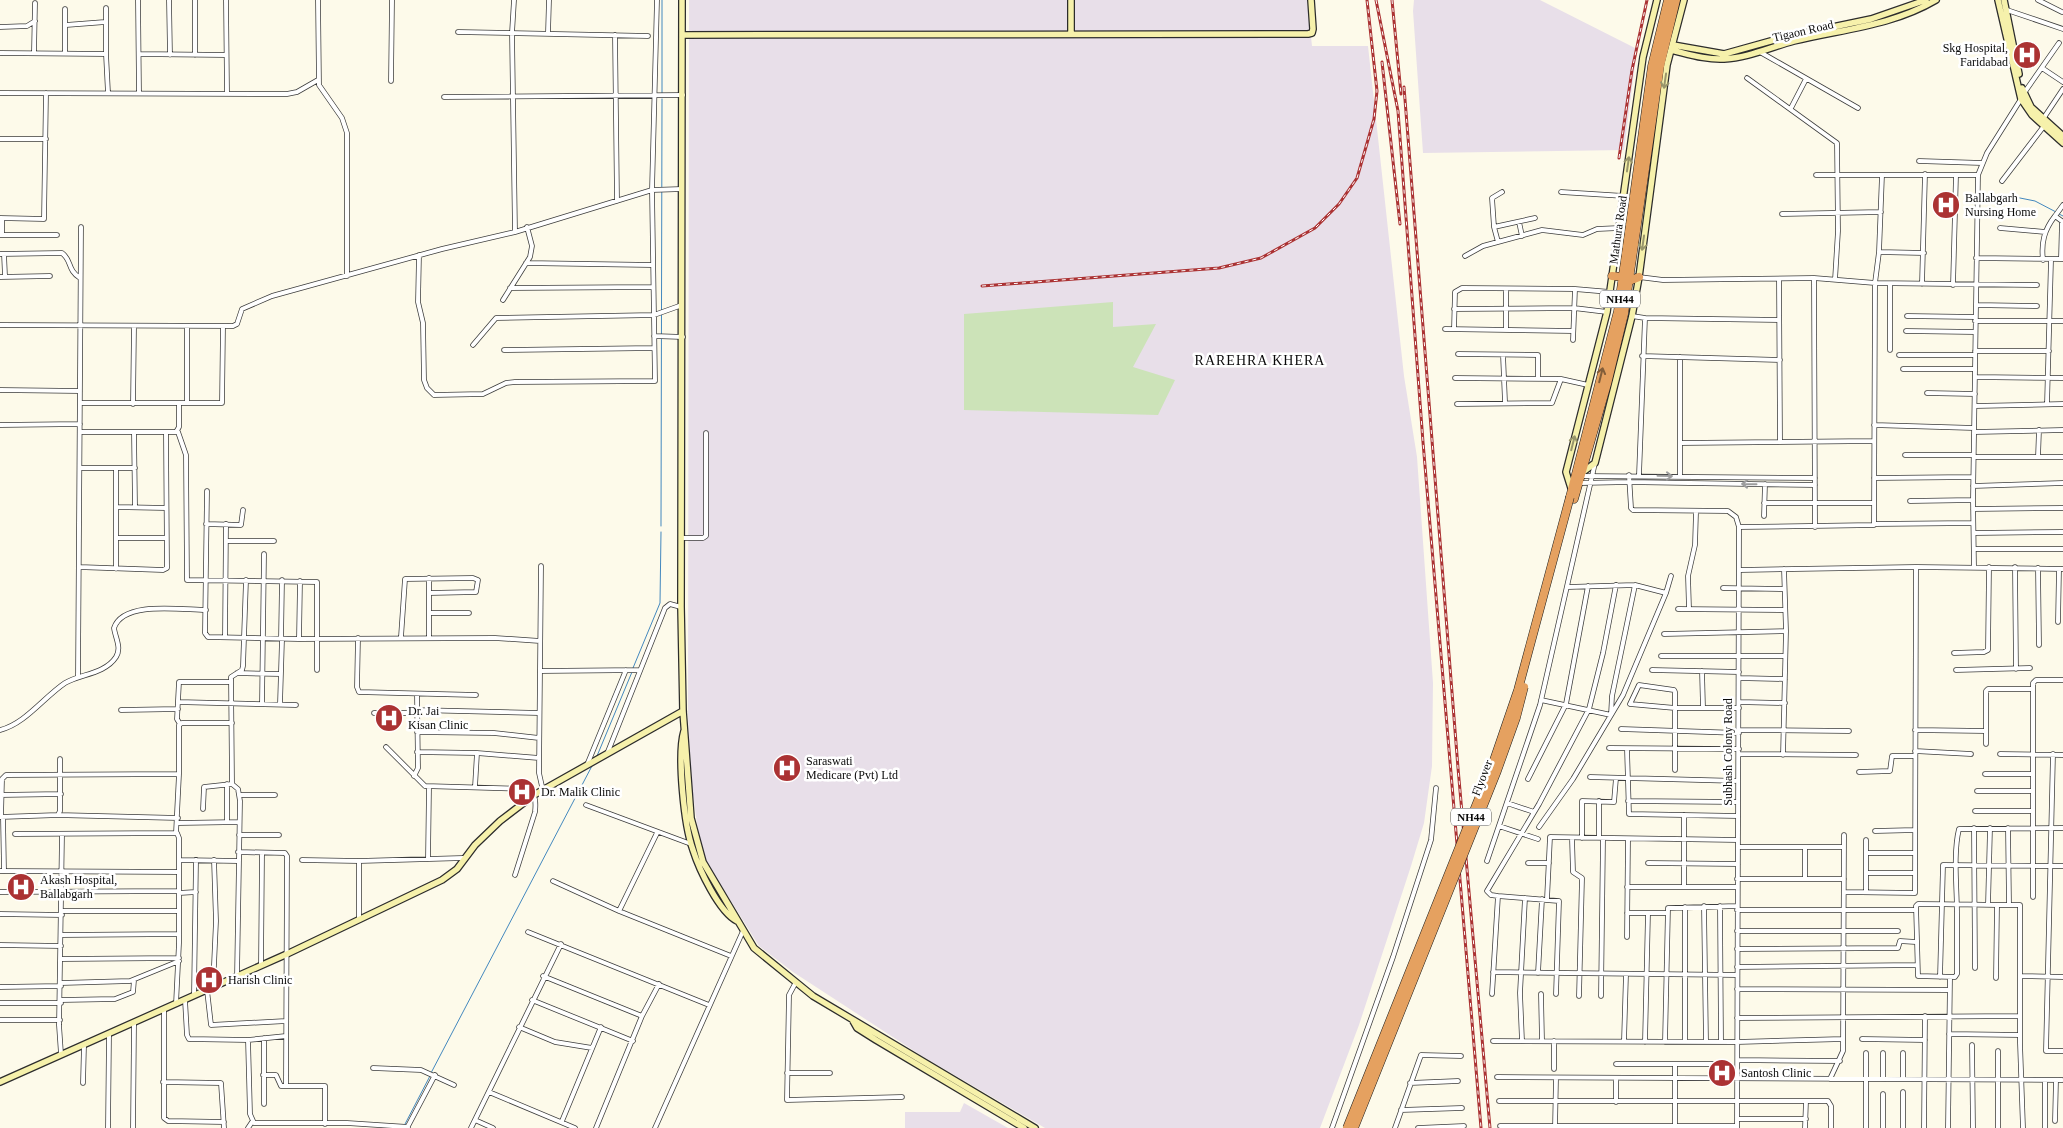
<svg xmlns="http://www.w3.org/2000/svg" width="2063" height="1128" font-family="Georgia,serif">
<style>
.industrial{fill:#e8dfe9}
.green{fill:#cce3b8}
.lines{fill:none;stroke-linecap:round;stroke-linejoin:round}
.stream{stroke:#4388be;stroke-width:1}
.street-casing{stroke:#3d3d3d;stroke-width:5.5}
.secondary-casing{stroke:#2c2c2c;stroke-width:8}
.highway-casing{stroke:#1b1b1b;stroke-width:9}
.street{stroke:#fff;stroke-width:4}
.secondary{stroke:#f6f1ab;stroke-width:5.5}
.highway{stroke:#e5a160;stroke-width:8}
.rail-casing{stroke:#ab3233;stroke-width:3}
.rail{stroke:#fff;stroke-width:1;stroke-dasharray:4;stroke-linecap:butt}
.highway-bridge-casing{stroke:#1b1b1b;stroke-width:9;stroke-linecap:butt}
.highway-bridge{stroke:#e5a160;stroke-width:8}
.oneway{stroke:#98956b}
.oneway2{stroke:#825d39}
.oneway3{stroke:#9d9d9d}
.labels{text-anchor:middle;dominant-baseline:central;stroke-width:5;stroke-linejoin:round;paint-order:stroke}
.shield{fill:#fff;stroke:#545454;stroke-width:1}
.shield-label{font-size:11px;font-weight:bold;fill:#0a0a0a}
.street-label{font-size:12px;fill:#0a0a0a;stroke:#fff}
.poi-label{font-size:12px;fill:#0a0a0a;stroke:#fff;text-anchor:start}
.neighbourhood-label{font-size:14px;letter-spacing:1px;fill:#0a0a0a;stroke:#fff}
</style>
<rect width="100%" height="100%" fill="#fdfaea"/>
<path class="industrial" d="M689,0H1307L1312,46H1368L1404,376L1417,457L1433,683L1432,766L1424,823L1411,866L1359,1025L1320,1128H1045L922,1056L793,972L759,946L701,853L692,787L688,718Z
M1414,0H1540L1637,49L1624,150L1423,153L1413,11Z
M964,1103L1008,1128H905V1112H960Z"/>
<path class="green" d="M1113,302V327L1156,324L1133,367L1175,380L1158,415L964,410V314Z"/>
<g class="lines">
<path class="stream" d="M662,0V94
M2005,195L2035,201L2056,212
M2059,214L2063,216
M661,526L662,99
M633,668L660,603L661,532
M597,756L632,672
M431,1073L593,764
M404,1126L430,1076"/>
<defs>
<path id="street" d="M138,0L139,93
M169,0L170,55
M226,0L227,92
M318,0L319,85L342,118L347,133V276
M514,0L512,33L515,232
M2038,0L2062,12
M106,8V54L108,93
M65,9V52
M2007,10L2063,29
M66,25L105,22
M0,27L27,26L35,21
M458,32L648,36
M548,33L549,0
M615,35L617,201
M34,52L35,3
M1760,52L1858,108
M0,53L106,54
M139,54L226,55
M195,55V0
M2042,68L2063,82
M1747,78L1837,143L1838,231L1835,280
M391,81L392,0
M0,93L287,94L297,92L318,80
M2024,93L2059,43
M444,97L683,95
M1791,108L1806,79
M2043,119L2063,89
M0,139H46
M1919,161L1982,163
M1816,175H1978
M1882,175L1879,252L1924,253
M2002,181L2044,126
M1561,192L1624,196
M1782,214L1881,212
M2055,216L2063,205
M0,218L44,219L46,93
M2,219V235
M1519,222L1522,236
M1494,227L1535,218
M2000,228L2045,232
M0,235H57
M1498,242L1494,227L1492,198L1502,192
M0,254L62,253C72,260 67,270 80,278
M4,254L5,276
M419,255L418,302L423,323L424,380L427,388L434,395L483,394L506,383L515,382L655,381L652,190L657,0
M1465,256L1483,246L1542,230L1583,235L1597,229L1619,228
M1976,258L2063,259
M2061,259L2062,221
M2043,260C2041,243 2044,230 2055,216L2063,222
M526,263L652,265
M0,277L50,276
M1639,277L1663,280L1814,278L1875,283L2037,285
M1814,278L1815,527
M1779,279L1780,442
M1922,284L1925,174
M1953,285L1956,175
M510,288L653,287
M503,300L530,257L532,246L527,227
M1976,305L2037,306
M1454,309L1574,308L1607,312
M1632,316L1645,318
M1907,316L1975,317
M1975,321H2063
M0,325L233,326L237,324L242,309L272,296L442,249L515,232L652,190L682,189
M187,326V403
M1445,329L1573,331
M1454,329L1455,292L1462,288L1575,289L1610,292
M1506,329V289
M1906,331L1975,332
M654,336L683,337
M1573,340L1575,289
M473,345L496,318L654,315L682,305
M504,350L654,348
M1890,350V284
M1975,351H2049
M1458,354L1538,355V379
M1503,355L1505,402
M1899,355H1975
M1642,356L1780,360
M1903,369H1975
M1975,377L2063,378
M1455,378L1561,379
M0,390L80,391
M1927,393L1975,394
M80,403H222L223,326
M133,404L134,326
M1457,404L1552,403L1561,379L1588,385
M2047,404L2051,260
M1975,406L2063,404
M0,425L80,424
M1874,425L1974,428
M80,432H176L179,427V404
M134,432L135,507
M178,432L186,455L187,580L317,582V670
M1974,432L2063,430
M1680,443L1873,441
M1905,455H1974
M1974,457H2063
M2038,457L2039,430
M80,468H135
M116,468V569
M1629,475L1631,508L1633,510L1728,511L1736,517L1739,527L1737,1128
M1639,475L1645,318L1779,320
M1582,476L1815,478
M1680,476V357
M1874,478L1973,477
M1580,483L1629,482L1815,485
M1973,486L2063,483
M207,491L205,633L208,637L299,639L495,638L540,641
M1910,501L1973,500
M1764,503H1874
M116,507L166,508
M1973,509L2063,508
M1764,516L1765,484
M206,524L241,525L243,510
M1874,524L1973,523
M1739,527L1874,525L1875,283L1879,252
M1974,533L2063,532
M116,538H166
M682,538H703L706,536V433
M226,541H274
M1974,549H2063
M541,566L539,773L543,791
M79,567L163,570L167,568L166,433
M1974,567L1973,500L1978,175L1987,153L2021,99
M2015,567L2016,669
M2038,568L2039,645
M1740,570L1916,567L2063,569
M1723,588L1784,589
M1666,593L1671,576
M1678,609L1784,610
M1689,609L1688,576L1695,545L1696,512
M429,613H469
M2058,622L2059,569
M1664,634L1786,631
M225,637L226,524
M401,637L405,579L473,578L478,580L476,592L429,593
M358,638L357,687L359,692L476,695
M429,638V578
M281,639L282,580
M299,639L300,581
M1954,653L1984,652L1988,650L1989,567
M1661,656H1785
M1652,670L1739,672
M1956,670L2030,668
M540,671L640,670
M1702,671L1703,708
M237,673L281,674
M78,677L81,227
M1739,678L1785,679
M1541,700L1611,715L1612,696L1635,585
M178,702L296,705
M1739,702L1785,703
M262,704L264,554
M280,704L282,639
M121,710L178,709
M417,710L539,713
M374,713H417
M180,724L177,719L179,682H231
M1621,729L1739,733
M0,730C25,724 44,697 65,683C80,674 105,674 116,657C122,648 115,637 114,628C123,600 183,610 206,610
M1739,730L1849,731
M1915,730L1986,731
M417,732L494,733L539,738
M1986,744V691L1988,689H2033
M386,747L425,786L528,789C536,794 536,803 535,812L515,875
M1609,748L1739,749
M1627,749L1629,814L1738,816
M1915,751L1971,754
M417,752L477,753L539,758
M607,754L665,608L670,604L681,607
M1739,754L1856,755
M2000,754L2063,755
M2053,754L2046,1051H2063
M1783,755L1786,631L1784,569
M587,765L626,670
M1675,770C1675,744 1675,718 1675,692L1674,690L1639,685L1630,704L1675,708H1739
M1859,772L1890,771L1892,756H1915
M1985,774H2033
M414,776L418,768L417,694
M1590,777L1738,781
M1528,779L1566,704L1588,586
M227,784V822
M475,787L477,753
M1977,791H2033
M0,795L61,794
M239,795H275
M1599,801V838
M1628,801L1738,802
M1507,803L1534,812
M586,805L691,844
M203,809L204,787L232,784
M1975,811H2033
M58,815L178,818
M1684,815V887
M0,817L58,815L60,811V759
M1,817L2,779L6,775L179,774
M3,817L4,871
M178,823L239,822
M1499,826L1538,839
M1539,827L1573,779L1623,695L1666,593L1635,585L1568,587
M1974,828L1975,968
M2008,828L2009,905
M1875,831L1915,830
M15,834L176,833L179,774V725L182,723H232
M239,835H279
M1572,838L1573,872L1582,878L1579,996
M1582,838V801L1614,802L1616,778
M1738,847H1844
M238,852L285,853L287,856L286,1085
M1866,853H1915
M428,859L429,787
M179,860L238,861
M302,860L359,861V920
M359,861L463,858
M1487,861L1540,705L1595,463
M1528,863H1549
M1648,863L1738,864
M0,871L179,872
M1866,873H1915
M1737,879H1844
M1805,879V847
M553,881L619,911L731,956
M1627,887H1737
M0,892L179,891
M1844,892L1915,893L1916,567
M1866,892V840
M179,893L196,892
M2033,897V683L2036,680H2063
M1547,899L1550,837L1738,840
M1988,905L1990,828
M1704,906L1706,1042
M1720,906L1721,1042
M1737,910H1916
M62,911H179
M619,911L657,833
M1627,913H1667
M0,914L62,915
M1737,931H1898
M528,932L709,1005
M61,935L179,934
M1627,937L1628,839
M0,945L61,946
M1737,949L1898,948L1900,941L1916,942
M61,959L179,958
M261,965L262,853
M1737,967L1917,965
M1493,972L1737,975
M1538,973L1542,899
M543,976L642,1016
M2020,976L2063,977
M237,977L240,801L238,789L232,784L231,677L242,670L243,666L246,580
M1940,977L1943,865L2063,866
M1996,978L1997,905
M796,982L789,995L787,1100L902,1097
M61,983L130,981L179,961
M0,987L61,986
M213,987L216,921L214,860
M1737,989L1949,990
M207,990L211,1025L286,1021
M1492,994L1498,896
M1541,994L1542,1041
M1556,994L1559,901L1498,896L1491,895L1487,891L1539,804L1589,709L1603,653L1616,585
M194,995L196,860
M1601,996L1603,839
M61,1000L115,999L133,992L134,980
M185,1000L187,1035L189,1039L248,1040L286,1036
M532,1000L633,1041
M0,1003H61
M176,1004L179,943V838L177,833
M164,1010V1118L168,1121L224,1122
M1737,1018L2020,1016
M0,1020H60
M519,1027L555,1042L592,1048
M1949,1034L2020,1035
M264,1038V1104
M1862,1039L1925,1040
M248,1040L250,1114L254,1123H347L408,1127
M1493,1041L1737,1042L1843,1039
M1522,1041L1520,993L1525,898
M1624,1041L1626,974
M1645,1042L1648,913
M1665,1042L1668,908L1737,906
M1685,1042V907
M1972,1045L1973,1128
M1998,1051V1128
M1866,1053V1128
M1883,1053V1079
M1903,1053V1079
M61,1054L59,1025L62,834
M1738,1060L1840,1061
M1616,1064H1715L1719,1066L1720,1078
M373,1068L421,1070L454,1085
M1554,1069V1041
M787,1073H830
M263,1075H276L281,1086H325V1124
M1497,1077L2062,1080
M1830,1079L1843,1051L1844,835
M163,1082L221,1083L224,1128
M83,1083L84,1045
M1410,1083L1458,1081
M489,1092L575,1128
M1883,1094V1128
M1499,1101H1828L1831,1106V1128
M1616,1102V1078
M1401,1110L1462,1108
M1737,1119H1806
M475,1120L493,1128
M562,1121L601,1027
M2055,1121L2056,1080
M1500,1126H1737
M108,1128L109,1034
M133,1128L134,1024
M248,1128L252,1122
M407,1128L435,1075
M471,1128L561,944
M596,1128L642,1016L659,984
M655,1128L743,931
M1332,1128L1393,957L1431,840L1436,788
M1395,1128L1421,1055L1461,1056
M1418,1128L1464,1126
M1555,1128L1556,1078
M1675,1128V1065
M1805,1128L1806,1101
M1903,1128V1092
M1924,1128L1925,1016
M1948,1128L1950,977
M2023,1128L2020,1043V905H2019C1985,905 1951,904 1918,904L1916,906L1918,976L1955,977L1957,974V914C1957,888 1953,853 1959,829L2063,828
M2045,1128V1080"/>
<path id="secondary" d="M682,0L681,607L683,711L691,818L703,862L754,948L813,996L1035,1128
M1998,0L2021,99L2032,115L2063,143
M2004,0L2019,74
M1071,33V0
M683,35L1308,34L1312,33L1313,29L1311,0
M1673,45L1724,54L1785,37L1871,19L1926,0
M1671,50C1688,54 1706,60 1724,59C1748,58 1771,47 1794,41C1843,29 1892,26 1936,0
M2022,88L2031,107L2063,136
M1583,472L1595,463L1632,316L1639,277L1667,65L1684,0
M1571,488L1566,472L1607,312L1643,57L1657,0
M684,731C677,755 684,825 693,850C699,869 719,912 737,921
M853,1021L857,1028L876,1040L1024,1128
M0,1082L287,954L442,880L457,869L475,845L500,821L534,795L683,711"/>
<path id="highway" d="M1612,276L1623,277
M1629,281L1639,277
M1570,497L1618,311L1652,66L1668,0
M1574,499L1607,384L1624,314L1660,66L1676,0"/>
</defs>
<use href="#street" class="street-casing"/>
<use href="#secondary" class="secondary-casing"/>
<use href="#highway" class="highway-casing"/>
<use href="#street" class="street"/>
<use href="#secondary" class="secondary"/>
<use href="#highway" class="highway"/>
<defs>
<path id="rail" d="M1376,0L1398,111L1423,442L1481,1128
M1392,0L1401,94
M1382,62L1400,224
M1404,87L1458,768L1490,1128
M1619,158L1632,70L1647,0
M982,286L1219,268L1261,258L1315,228L1339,204L1357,178L1374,119L1377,91L1367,0"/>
</defs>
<use href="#rail" class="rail-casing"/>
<use href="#rail" class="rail"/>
<defs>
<path id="highway-bridge" d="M1347,1128L1493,763L1518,690L1570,497
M1354,1128L1497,771L1516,718L1524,687"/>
</defs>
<use href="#highway-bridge" class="highway-bridge-casing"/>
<use href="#highway-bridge" class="highway-bridge"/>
</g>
<defs><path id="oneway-shaft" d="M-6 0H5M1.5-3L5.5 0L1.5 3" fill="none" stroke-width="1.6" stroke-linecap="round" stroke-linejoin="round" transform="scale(1.25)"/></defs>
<g class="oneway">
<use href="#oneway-shaft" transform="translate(1665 81) rotate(98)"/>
<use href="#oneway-shaft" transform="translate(1628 164) rotate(-82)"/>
<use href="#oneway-shaft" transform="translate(1643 243) rotate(98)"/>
<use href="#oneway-shaft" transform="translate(1573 443) rotate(-76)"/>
</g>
<use class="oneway2" href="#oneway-shaft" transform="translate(1601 375) rotate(-76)"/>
<g class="oneway3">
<use href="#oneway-shaft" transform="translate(1665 476) rotate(1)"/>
<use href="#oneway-shaft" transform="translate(1749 484) rotate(-179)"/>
</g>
<defs>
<symbol id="hospital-disc" viewBox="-11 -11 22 22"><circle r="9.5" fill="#ab3233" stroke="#fff"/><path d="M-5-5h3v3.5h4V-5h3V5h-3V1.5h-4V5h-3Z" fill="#fff"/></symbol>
</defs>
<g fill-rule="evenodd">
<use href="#hospital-disc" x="2011" y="39" width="32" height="32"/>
<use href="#hospital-disc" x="1930" y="189" width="32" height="32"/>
<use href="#hospital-disc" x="373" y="702" width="32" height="32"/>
<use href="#hospital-disc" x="771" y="752" width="32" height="32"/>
<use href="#hospital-disc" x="506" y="776" width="32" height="32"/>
<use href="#hospital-disc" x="5" y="871" width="32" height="32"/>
<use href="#hospital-disc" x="193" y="964" width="32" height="32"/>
<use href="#hospital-disc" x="1706" y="1057" width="32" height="32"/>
</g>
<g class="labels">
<g class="shield">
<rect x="1600" y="290.5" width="40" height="17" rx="4"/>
<rect x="1451" y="808.5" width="40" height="17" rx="4"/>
</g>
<g class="shield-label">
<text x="1620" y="299">NH44</text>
<text x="1471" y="817">NH44</text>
</g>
<g class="street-label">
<text transform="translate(1803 31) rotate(-13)">Tigaon Road</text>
<text transform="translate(1618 230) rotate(-82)">Mathura Road</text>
<text transform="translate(1728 752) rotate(-90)">Subhash Colony Road</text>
<text transform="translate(1482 778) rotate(-69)">Flyover</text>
</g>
<g class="poi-label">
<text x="2008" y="48" text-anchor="end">Skg Hospital,<tspan x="2008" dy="14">Faridabad</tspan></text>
<text x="1965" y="198">Ballabgarh<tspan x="1965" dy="14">Nursing Home</tspan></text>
<text x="408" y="711">Dr. Jai<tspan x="408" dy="14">Kisan Clinic</tspan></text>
<text x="806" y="761">Saraswati<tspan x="806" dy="14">Medicare (Pvt) Ltd</tspan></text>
<text x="541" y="792">Dr. Malik Clinic</text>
<text x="40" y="880">Akash Hospital,<tspan x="40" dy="14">Ballabgarh</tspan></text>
<text x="228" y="980">Harish Clinic</text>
<text x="1741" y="1073">Santosh Clinic</text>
</g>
<g class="neighbourhood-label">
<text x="1260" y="360">RAREHRA KHERA</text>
</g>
</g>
</svg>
